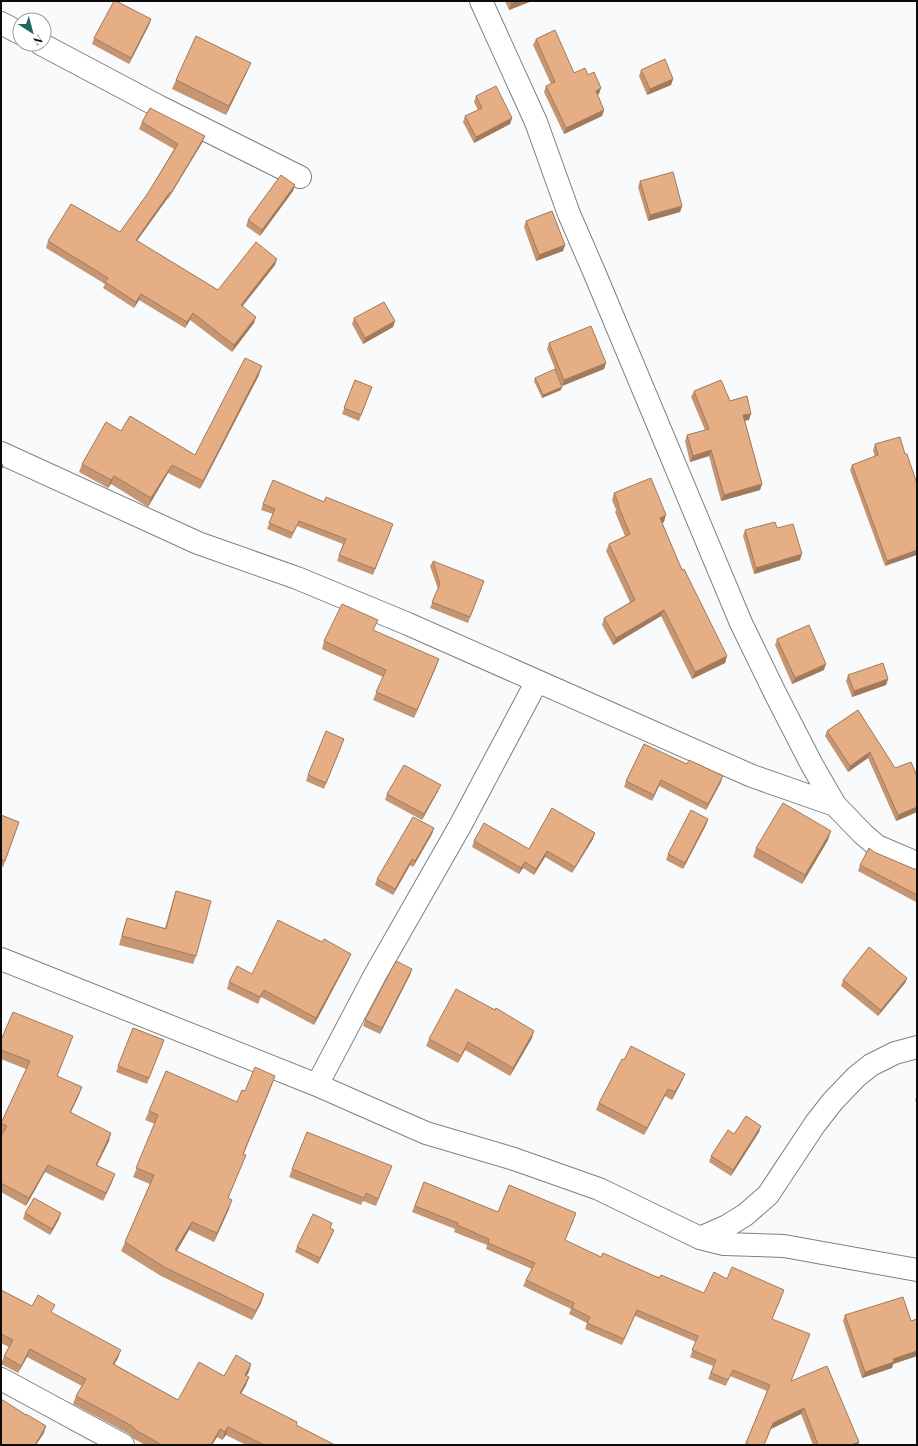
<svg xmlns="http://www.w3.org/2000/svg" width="918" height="1446" font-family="'Playfair Display',serif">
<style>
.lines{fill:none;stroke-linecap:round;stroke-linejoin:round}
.street-casing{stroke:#7e8081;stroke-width:24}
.street{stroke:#fff;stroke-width:22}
.wall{fill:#c69672}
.shaded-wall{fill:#a17a5c}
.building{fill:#e6ae84;stroke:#a17a5c}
</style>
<rect width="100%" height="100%" fill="#f9fafb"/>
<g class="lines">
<defs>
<path id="street" d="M481,1L536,122L569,214L595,274L741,623L776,695L812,765L835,805L863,834L877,846L917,863
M1,23L20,33
M41,44L158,106L300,177
M1,453L198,543L297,578L408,624L752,776L835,805
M1,959L317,1085L426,1133L514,1159L599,1189L700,1238L724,1244L784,1246L917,1270
M317,1085L375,975L460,826L537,681
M700,1238L727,1226L745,1215L768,1195L815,1124L833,1101L856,1077L871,1065L895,1053L917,1047
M1,1379L123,1445"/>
</defs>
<use href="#street" class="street-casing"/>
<use href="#street" class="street"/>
</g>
<path class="wall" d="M505,1H532L509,10Z
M151,19L149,25L129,64L92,44L94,38Z
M536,39L574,73L588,75L599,94L597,95L604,110L602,116L564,134L544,92L546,86L551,84L533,45Z
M641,70L673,79L671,85L647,95L639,76Z
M247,72L226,115L172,89L176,80Z
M476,96L512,118L510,124L474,143L463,122L465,116L478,110L474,102Z
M142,122L205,136L202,143L168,199H167L137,241L218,290L275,265L243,306L254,323L232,352L190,320L185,328L139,300L134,308L103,288L105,284L46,248L48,241L120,232L148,193L174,149L139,129Z
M640,181L682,206L680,212L648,221L638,187Z
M295,185L293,191L260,236L246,226L248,220Z
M526,221L565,245L563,251L536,261L524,227Z
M354,318L395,321L393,327L363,344L352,324Z
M549,343L606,363L604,369L562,386L547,349Z
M259,375L200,489L168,473L148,507L111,484L108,488L79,472L82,464L121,431L195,455Z
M535,378L561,390L542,398L534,381Z
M355,380L372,387L359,421L342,414Z
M694,391L749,420L745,421L762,484L760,490L721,501L709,456L690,462L685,441L687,435L705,430L691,397Z
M875,444L905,454L917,484L885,566L850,470L852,465L875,457L873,450Z
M614,493L664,522L662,523L682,570L727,656L725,663L692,679L661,616L613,645L602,625L604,618L630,602L606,551L609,544L625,536L615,512L616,510L612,500Z
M263,504L391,530L373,575L337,561L343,544L297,526L291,539L267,529L273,514L261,510Z
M777,528L800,560L754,574L743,536L745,530Z
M433,561L482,587L468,623L430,608L438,589L430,566Z
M374,631L436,667L414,718L373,700L383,677L322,649L324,641Z
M777,639L824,670L792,684L775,645Z
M848,675L888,679L886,685L852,697L846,681Z
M858,710L895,768L917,776V812L896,821L868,758L848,772L825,736L827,731Z
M644,744L721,782L706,810L659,786L652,801L624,787L626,781Z
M342,745L324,789L306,781L308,775Z
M438,791L422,820L385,800L387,794Z
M1,815L19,822L3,867L1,866Z
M708,819L706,825L683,869L666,860L668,854Z
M434,828L432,834L413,867L410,865L393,895L375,885L377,879Z
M593,839L572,873L545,857L534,875L523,868L519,874L472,847L474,841L529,849Z
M828,840L802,884L753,857L756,848Z
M874,852L914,869H917V900L916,902L858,871L860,865Z
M176,891L196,956L193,964L119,945L124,927L127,918L165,928L173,900Z
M322,942L351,954L348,961L314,1025L261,997L258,1004L227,989L229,982L252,974Z
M412,969L410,975L380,1034L363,1026L365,1020Z
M907,978L905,983L878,1016L841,986L843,980Z
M133,1028L164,1040L147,1084L116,1072Z
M532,1038L510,1076L465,1050L458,1063L426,1046L429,1039Z
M1,1040L70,1044L57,1076L79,1095L71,1112L109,1141L97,1165L112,1182L103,1201L45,1172L26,1206L1,1192V1136L3,1133L1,1132V1124L26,1069L1,1059Z
M624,1060L685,1074L682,1081L672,1100L665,1096L644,1135L596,1110L599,1103Z
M275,1076L243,1154L242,1164L228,1198L229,1209L214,1242L189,1230L177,1251L264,1294L261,1303L252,1320L161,1276L121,1251L125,1242L150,1184L133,1177L155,1124L145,1120L149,1111L237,1102L245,1091Z
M917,1094V1102L915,1101Z
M761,1126L759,1132L731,1176L709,1162L711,1156Z
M307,1132L389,1173L376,1206L363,1201L361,1205L289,1177Z
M424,1182L498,1212L574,1220L565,1240L601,1257L704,1293L727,1279L782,1296L772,1319L791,1381L859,1442L858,1445H813L801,1414L771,1429L764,1445H745L767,1391L730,1376L726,1386L708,1379L713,1366L690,1357L696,1342L635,1316L622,1345L585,1329L587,1323L569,1314L571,1309L523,1286L526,1280L532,1269L486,1249L487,1245L454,1232L455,1229L412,1212Z
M25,1213H61L59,1219L50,1235L23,1219Z
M330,1228L332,1235L318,1264L295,1252L297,1247Z
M1,1290L32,1306L52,1313L118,1358L114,1364L178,1400L224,1376L251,1364L246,1376L249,1377L246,1385L241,1394L297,1422L296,1425L335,1445H246L226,1435L222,1440L217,1437L212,1445H145L134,1439L129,1434L73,1404L76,1396L82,1386L27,1357L18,1373L1,1364L4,1356L9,1347L1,1343Z
M845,1315L911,1321L917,1319V1356L893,1364L892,1368L862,1378L843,1321Z"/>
<path class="shaded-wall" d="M516,1H532L509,10L511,3Z
M151,19L149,25L129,64L131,58Z
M251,63L247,72L226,115L229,106Z
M673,79L671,85L647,95L650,89Z
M601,88L599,94L593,96L596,91Z
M604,110L602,116L564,134L566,128Z
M512,118L510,124L474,143L476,137Z
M205,136L202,143L168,199L171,193Z
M295,185L293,191L260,236L262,230Z
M170,192L167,199L133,246L136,240Z
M682,206L680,212L648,221L650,215Z
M565,245L563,251L536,261L539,255Z
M277,259L275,265L238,311L241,305Z
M141,294L139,300L134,308L136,302Z
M193,313L190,320L185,328L187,322Z
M256,317L254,323L232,352L234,345Z
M395,321L393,327L363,344L365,338Z
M606,363L604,369L562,386L564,380Z
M262,366L259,375L200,489L203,481Z
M562,387L561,390L542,398L543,395Z
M751,414L749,420L741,421L743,415Z
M711,450L709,456L690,462L693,456Z
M172,465L168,473L148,507L151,498Z
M114,476L111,484L108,488L111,480Z
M762,484L760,490L721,501L724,495Z
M666,515L664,522L658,525L660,518Z
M917,550V555L885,566L887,561Z
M802,554L800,560L754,574L756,568Z
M664,610L661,616L613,645L616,638Z
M727,656L725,663L692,679L695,672Z
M439,659L436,667L414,718L417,710Z
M826,664L824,670L792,684L795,678Z
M888,679L886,685L852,697L854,691Z
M870,752L868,758L848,772L850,766Z
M723,776L721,782L706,810L708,804Z
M661,780L659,786L652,801L654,795Z
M441,785L438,791L422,820L424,814Z
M917,807V812L896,821L898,815Z
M708,819L706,825L683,869L685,863Z
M434,828L432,834L413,867L415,861Z
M831,831L828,840L802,884L805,875Z
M595,833L593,839L572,873L575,867Z
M547,851L545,857L534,875L536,869Z
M412,859L410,865L393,895L395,889Z
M525,862L523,868L519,874L521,868Z
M351,954L348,961L314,1025L316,1018Z
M412,969L410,975L380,1034L382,1028Z
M907,978L905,983L878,1016L881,1010Z
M534,1031L532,1038L510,1076L513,1068Z
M468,1042L465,1050L458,1063L461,1056Z
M685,1074L682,1081L672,1100L675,1092Z
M275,1076L272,1085L240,1163L243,1154Z
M82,1087L79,1095L67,1120L70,1112Z
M668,1089L665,1096L644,1135L647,1128Z
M761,1126L759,1132L731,1176L733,1170Z
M111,1133L109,1141L93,1173L96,1165Z
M48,1165L45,1172L26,1206L29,1198Z
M115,1174L112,1182L103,1201L106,1193Z
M232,1200L229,1209L214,1242L217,1233Z
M61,1213L59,1219L50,1235L52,1229Z
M192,1222L189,1230L172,1259L175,1250Z
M334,1230L332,1235L318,1264L320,1258Z
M264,1294L261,1303L252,1320L256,1311Z
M30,1349L27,1357L18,1373L21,1366Z
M121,1350L118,1358L110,1372L113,1364Z
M917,1351V1356L893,1364L892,1368L862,1378L865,1372L893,1359Z
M251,1364L249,1372L242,1383L245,1375Z
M249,1377L246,1385L237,1401L240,1393Z
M804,1408L801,1414L771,1429L773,1423Z
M46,1426L44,1433L36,1445H35Z
M228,1427L226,1435L222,1440L225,1432Z
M220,1429L217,1437L212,1445H211Z
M859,1442L858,1445H851Z"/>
<path class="building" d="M114,1H116L151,19L131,58L94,38Z
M510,1H516L511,3Z
M555,30L574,73L585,68L588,75L594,72L601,88L596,91L604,110L566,128L546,86L555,82L536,39Z
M196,36L251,63L229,106L176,80Z
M665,59L673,79L650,89L641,70Z
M496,86L512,118L476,137L465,116L482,108L476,96Z
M150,108L205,136L171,193L170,192L136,240L218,290L256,242L277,259L241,305L256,317L234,345L193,313L187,322L141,294L136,302L105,282L108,278L48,241L71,204L120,232L148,193L178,144L142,122Z
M673,172L682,206L650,215L640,181Z
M281,175L295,185L262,230L248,220Z
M552,211L565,245L539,255L526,221Z
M384,302L395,321L365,338L354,318Z
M591,326L606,363L564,380L549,343Z
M245,358L262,366L203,481L172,465L151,498L114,476L111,480L82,464L106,422L121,431L130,416L195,455Z
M555,369L562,387L543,395L535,378Z
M355,380L372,387L361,415L344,408Z
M721,380L730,401L747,396L751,414L743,415L762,484L724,495L711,450L693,456L687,435L709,429L694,391Z
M900,437L905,454H907L917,484V550L887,561L852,465L878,455L875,444Z
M1,464L3,465L1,471Z
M651,478L666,515L660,518L682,570L684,569L727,656L695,672L664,610L616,638L604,618L635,600L609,544L630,534L618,505H619L614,493Z
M273,480L324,502L326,497L393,524L375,569L339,555L346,539L299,521L293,533L269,523L275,509L263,504Z
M775,522L777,528L793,524L802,554L756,568L745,530Z
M433,561L484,581L470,617L432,602L440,584Z
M342,604L378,620L373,630L439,659L417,710L376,692L386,670L324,641Z
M809,625L826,664L795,678L777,639Z
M883,663L888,679L854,691L848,675Z
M858,710L895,768L911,762L917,776V807L898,815L870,752L850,766L827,731Z
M326,731L344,739L326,783L308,775Z
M644,744L687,764L689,760L723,776L708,804L661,780L654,795L626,781Z
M404,765L441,785L424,814L387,794Z
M783,803L831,831L805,875L756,848Z
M552,808L595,833L575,867L547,851L536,869L525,862L521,868L474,841L484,823L529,849Z
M691,810L708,819L685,863L668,854Z
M1,815L19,822L5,861L1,859Z
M413,817L434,828L415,861L412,859L395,889L377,879Z
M869,848L874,852L914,869H917V895L860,865Z
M176,891L211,901L196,956L122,936L127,918L166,929Z
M278,920L322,942L324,939L351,954L316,1018L264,990L260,997L229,982L237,966L252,974Z
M869,947L907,978L881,1010L843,980Z
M396,961L412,969L382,1028L365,1020Z
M456,989L495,1010L496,1008L534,1031L513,1068L468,1042L461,1056L429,1039Z
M13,1012L73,1036L57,1076L82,1087L70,1112L111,1133L96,1165L115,1174L106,1193L48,1165L29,1198L1,1183V1136L7,1126L1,1123L30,1061L1,1050V1040Z
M133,1028L164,1040L149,1078L118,1066Z
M631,1046L685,1074L675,1092L668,1089L647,1128L599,1103L622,1059L624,1060Z
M255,1067L275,1076L243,1154L246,1155L228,1198L232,1200L217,1233L192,1222L175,1250L264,1294L256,1311L164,1267L125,1242L154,1175L136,1168L158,1115L149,1111L166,1071L237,1102L242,1090L245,1091Z
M746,1116L761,1126L733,1170L711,1156L728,1130L734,1134Z
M307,1132L392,1166L378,1199L366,1193L364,1198L292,1169Z
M424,1182L498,1212L509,1185L576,1213L565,1240L601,1257L603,1253L659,1278L661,1275L704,1293L714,1272L727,1279L732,1267L784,1290L772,1319L810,1334L791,1381L827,1366L859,1442L851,1445H818L804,1408L773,1423L764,1445H750L746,1443L770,1385L733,1370L728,1380L711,1373L716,1360L692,1350L698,1336L637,1310L624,1339L587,1323L590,1317L572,1308L574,1303L526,1280L535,1263L488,1243L489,1239L457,1225L458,1223L415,1206Z
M34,1198L61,1213L52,1229L25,1213Z
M313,1214L332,1223L330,1228L334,1230L320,1258L297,1247Z
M1,1290L32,1306L38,1295L55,1305L51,1312L121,1350L113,1364L178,1400L199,1362L224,1376L236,1355L251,1364L245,1375L249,1377L240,1393L297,1422L296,1425L335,1445H264L228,1427L225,1432L220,1429L211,1445H162L137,1431L132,1426L76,1396L86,1379L30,1349L21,1366L4,1356L13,1340L1,1334Z
M903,1297L911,1321L917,1319V1351L893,1359L894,1362L865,1372L845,1315Z
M1,1399L26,1415V1414L46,1426L35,1445H1Z"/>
<rect width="918" height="1446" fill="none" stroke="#0c0c0d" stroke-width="4"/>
<g transform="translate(32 32) rotate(144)"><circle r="19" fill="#ffffff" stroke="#9e9e9e"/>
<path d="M0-3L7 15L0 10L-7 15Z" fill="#1f6962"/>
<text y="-6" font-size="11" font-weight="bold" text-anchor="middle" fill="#0c0c0d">N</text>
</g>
</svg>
